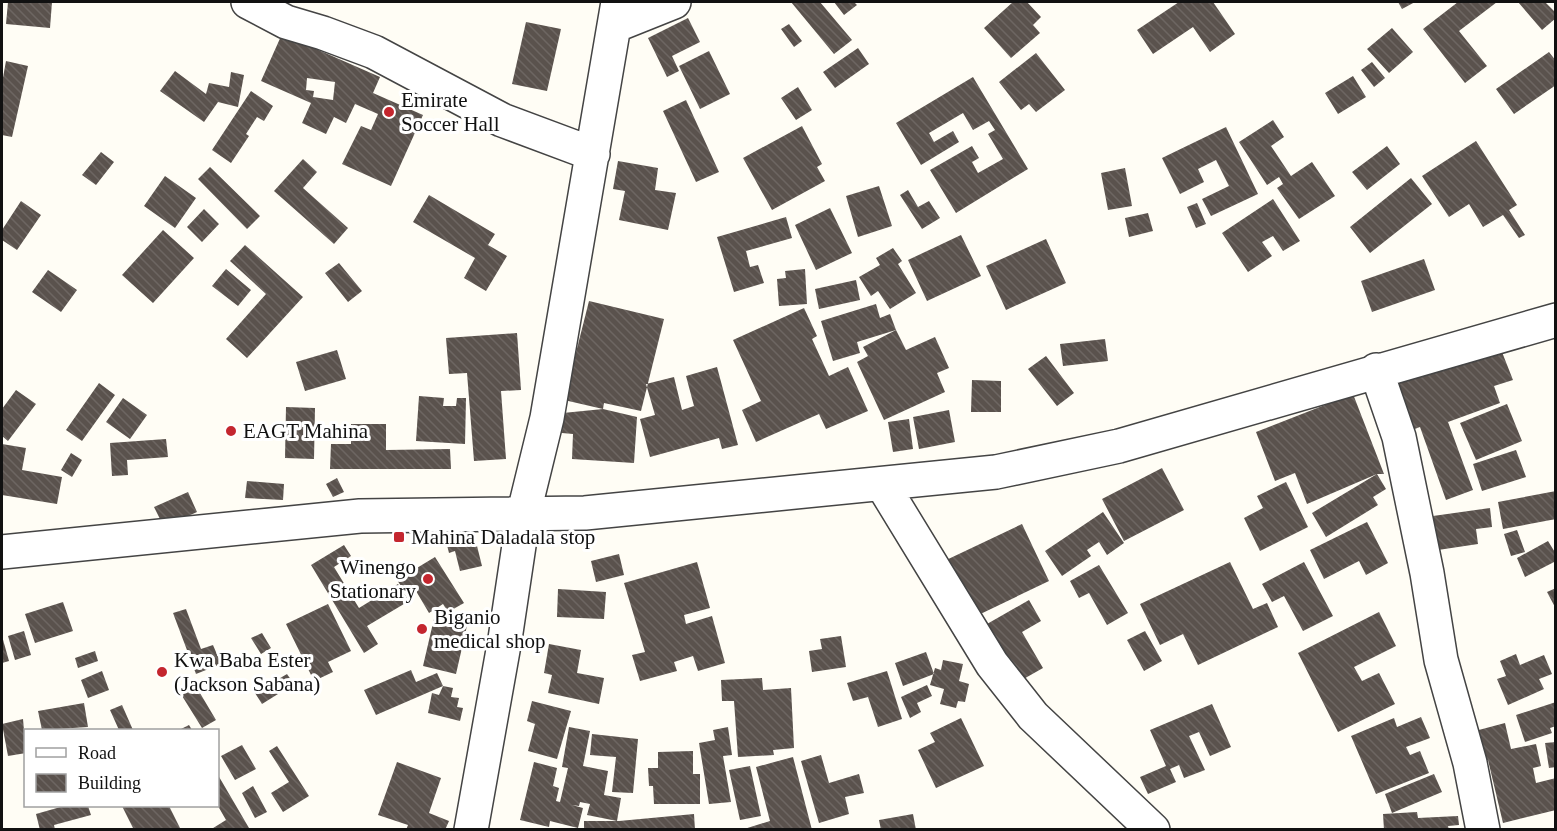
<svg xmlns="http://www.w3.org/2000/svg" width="1557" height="831" font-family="Georgia,serif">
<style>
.building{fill:url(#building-back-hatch);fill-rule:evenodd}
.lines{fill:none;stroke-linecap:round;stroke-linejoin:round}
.minor-casing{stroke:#444;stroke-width:36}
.minor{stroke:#fff;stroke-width:33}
.poi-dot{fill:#c4262e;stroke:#fff;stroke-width:2}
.labels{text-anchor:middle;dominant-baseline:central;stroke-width:6;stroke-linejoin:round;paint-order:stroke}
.poi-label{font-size:21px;fill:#111;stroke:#fff;text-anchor:start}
</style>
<defs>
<pattern id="building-back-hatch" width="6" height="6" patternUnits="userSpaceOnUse" patternTransform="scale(1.5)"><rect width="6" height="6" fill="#5a524d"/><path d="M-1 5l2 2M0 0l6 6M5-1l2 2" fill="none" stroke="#6d6662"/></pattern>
</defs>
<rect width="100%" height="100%" fill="#fffdf5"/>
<path class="building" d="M8,2H52L50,28L6,24Z
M791,2H820L852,40L834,54Z
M834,2H854L857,5L844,15Z
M1013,2H1027L1041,17L1033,25L1040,33L1011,58L984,28Z
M1179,2H1213L1235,34L1210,52L1193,27L1153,54L1137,30Z
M1398,2H1415L1402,9Z
M1458,2H1497L1459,31L1487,66L1465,83L1423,29Z
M1518,2H1545L1556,13V18L1542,30Z
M688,18L700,42L672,56L679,71L667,77L648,38Z
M526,22L561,29L547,91L512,84Z
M789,24L802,41L794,47L781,29Z
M1392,28L1413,52L1389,73L1367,49Z
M282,34L380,77L373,93L423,115L391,186L342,164L361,126L371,130L378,114L355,104L346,123L334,117L326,134L302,123L311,103L261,81ZM307,78L335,82L333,100L313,97L314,91L306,90Z
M858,48L869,64L835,88L823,72Z
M709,51L730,94L700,109L679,66Z
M1549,52L1556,61V85L1514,114L1496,89Z
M1036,53L1065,90L1036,112L1029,104L1021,110L999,82Z
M6,61L28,66L12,137L2,135V83Z
M1372,62L1385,78L1374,87L1361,70Z
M175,71L206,94L209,83L229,87L231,72L244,75L238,107L218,102L204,122L160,91Z
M1353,76L1366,97L1338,114L1325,93Z
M973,77L1028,169L956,213L930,170L972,146L979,158L972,162L978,173L1003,159L988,134L995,130L989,121L973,130L963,113L929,133L934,142L953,131L959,142L921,165L896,123Z
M798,87L812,110L796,120L781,98Z
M251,91L273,106L264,121L257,117L246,134L249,136L231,163L212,150Z
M686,100L719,172L696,182L663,111Z
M1273,120L1284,137L1271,146L1291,176L1312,162L1335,196L1299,219L1277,188L1283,184L1279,177L1267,185L1239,142Z
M802,126L822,164L817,167L825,181L772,210L743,158Z
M1226,127L1258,194L1211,216L1202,199L1229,186L1216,160L1198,169L1204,182L1180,194L1162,158Z
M1476,141L1517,205L1509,210L1525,235L1519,238L1503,215L1483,227L1469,204L1449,217L1422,176Z
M1387,146L1400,164L1367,190L1352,172Z
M101,152L114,162L96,185L82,175Z
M303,159L317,172L303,188L348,228L334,244L274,191Z
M618,161L658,168L655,190L676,193L668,230L619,220L625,191L613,189Z
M210,167L260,216L247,229L198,179Z
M1125,168L1132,206L1108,210L1101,173Z
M165,176L196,198L175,228L144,206Z
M1411,178L1432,204L1370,253L1350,227Z
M879,186L892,226L858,237L846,196Z
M908,190L918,207L929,201L940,218L922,229L900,195Z
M429,195L495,234L488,245L507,256L486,291L464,278L475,258L413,222Z
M1273,199L1300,241L1283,251L1273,236L1262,242L1272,256L1248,272L1222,233Z
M21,201L41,215L17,250L2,240V230Z
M1197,203L1206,224L1196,228L1187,207Z
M830,208L852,253L816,270L795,225Z
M204,209L219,224L202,242L187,227Z
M1148,213L1153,231L1129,237L1125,218Z
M786,217L792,238L746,251L750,267L758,265L764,283L734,292L717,237Z
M163,230L194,258L153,303L122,275Z
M961,235L981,276L927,301L908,260Z
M1046,239L1066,283L1006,310L986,266Z
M245,245L303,297L247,358L226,339L266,294L230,261Z
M893,248L902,261L898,264L916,293L890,309L878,291L871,296L859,277L880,265L876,258Z
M1424,259L1435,290L1372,312L1361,281Z
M339,263L362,291L348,302L325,273Z
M226,269L251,290L238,306L212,286Z
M805,269L807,304L779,306L777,279L786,278L785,271Z
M48,270L77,290L61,312L32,292Z
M856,280L860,300L819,309L815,289Z
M589,301L664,319L641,411L604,403L603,409L564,400Z
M876,304L880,318L890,314L896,330L857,342L860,353L833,361L821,321Z
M804,308L817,336L812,339L829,376L848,367L868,411L826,429L819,414L756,442L742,410L761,401L733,340Z
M896,330L906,350L935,337L949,368L937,373L945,392L884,420L857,362L868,356L863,347Z
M517,333L521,390L501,391L506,459L474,461L467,373L449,374L446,338Z
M1105,339L1108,361L1063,366L1060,344Z
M1500,347L1513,380L1494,386L1500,403L1448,422L1473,490L1446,500L1420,427L1404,433L1387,387Z
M337,350L346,379L305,391L296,362Z
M1046,356L1074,393L1057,406L1028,369Z
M717,367L738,445L722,449L719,438L650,457L640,419L655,415L646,384L674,377L682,410L694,406L686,376Z
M972,380L1001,381V412H971Z
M99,383L115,395L82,441L66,430Z
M16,390L36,404L8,441L2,436V409Z
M1353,394L1384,474H1377L1307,504L1295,473L1275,481L1256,432Z
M419,396L444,398L443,406H456L457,398H466L465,444L416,441Z
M123,398L147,415L130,439L106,422Z
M1507,404L1522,441L1476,460L1460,423Z
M286,407L315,408L314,459L285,458Z
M603,409L637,417L634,463L572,459L573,434L562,433L563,413Z
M949,410L955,442L919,449L913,417Z
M909,419L913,449L893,452L888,422Z
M351,424H386V450L450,449L451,469H330L331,444H351Z
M166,439L168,457L127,460L128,475L112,476L110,443Z
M2,444L26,448L22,470L62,477L57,504L2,495Z
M1516,450L1526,477L1482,491L1473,464Z
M71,453L82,460L72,477L61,470Z
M1162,468L1184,510L1124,541L1102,499Z
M1377,474L1386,489L1373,497L1378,505L1326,537L1312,513Z
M337,478L344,492L333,497L326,484Z
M247,481L284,484L283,500L245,498Z
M1286,482L1308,527L1260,551L1244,518L1263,508L1257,496Z
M1556,491V519L1503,529L1498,502Z
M188,492L197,512L164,527L154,507Z
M1490,508L1492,527L1476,529L1478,544L1438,550L1433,516Z
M1103,512L1124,543L1107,555L1099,542L1087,550L1091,556L1062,576L1045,551Z
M1367,522L1388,563L1366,575L1359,561L1324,579L1310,550Z
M1022,524L1049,581L970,619L942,562Z
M473,530L482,566L460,571L455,551L449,553L445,537Z
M1517,530L1525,552L1511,556L1504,534Z
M1548,541L1556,554V561L1525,577L1517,558Z
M344,545L351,556L334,567L359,608L398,584L409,601L367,626L378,644L364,653L311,565Z
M619,554L624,575L596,582L591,561Z
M435,557L464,603L448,612L443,604L429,613L416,591L407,595L397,580Z
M697,562L710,608L684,615L686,624L712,616L725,663L698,671L693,656L674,662L677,671L640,681L632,655L645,652L624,583Z
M1230,562L1253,609L1267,603L1278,627L1198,665L1183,634L1160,645L1140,604Z
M1304,562L1333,616L1303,631L1284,596L1272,602L1262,584Z
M1099,565L1128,613L1107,625L1089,593L1079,598L1070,581Z
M1556,588V609L1547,592Z
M558,589L606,592L604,619L557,617Z
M1029,600L1041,621L1022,632L1043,668L1020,681L987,624Z
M63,602L73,631L35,643L25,614Z
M328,604L351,651L328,662L333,672L314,681L286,624Z
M186,609L201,649L213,645L221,664L196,674L173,613Z
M436,610L469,617L456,674L423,666Z
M1379,612L1396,646L1354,667L1362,681L1379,673L1395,704L1338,732L1298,653Z
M24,631L31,655L15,660L8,636Z
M1145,631L1162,661L1144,671L1127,640Z
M262,633L271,648L261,654L251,638Z
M2,636L9,661L2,663Z
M841,636L846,667L812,672L809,651L822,649L820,639Z
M549,644L581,650L577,673L604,678L599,704L548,693L552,675L544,673Z
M95,651L98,661L78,668L75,658Z
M926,652L934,674L903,686L895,663Z
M1516,654L1520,665L1544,655L1552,674L1539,679L1544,689L1508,705L1497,679L1506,676L1500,661Z
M943,660L963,664L959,681L969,684L965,702L958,701L956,708L940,704L944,689L930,685L935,668L941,670Z
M411,670L416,682L437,673L443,686L376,715L364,690Z
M102,671L109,690L88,698L81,680Z
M887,671L902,719L878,727L868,697L853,701L847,683Z
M287,674L294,684L262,704L255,693Z
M762,678L763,690L791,688L794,748L773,750L774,755L738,757L734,701H722L721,680Z
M194,683L216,720L202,728L179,691Z
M927,685L932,696L917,703L921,712L910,718L901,697Z
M443,686L453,688L451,697L459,698L457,707L463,708L460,721L428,713L432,693L439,695Z
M532,701L571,711L557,759L528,751L535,724L527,721Z
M1556,702V726L1550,728L1552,733L1525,742L1516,715Z
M84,703L88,727L42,730L38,711Z
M1212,704L1231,747L1210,756L1199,732L1189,736L1205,770L1184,778L1179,765L1170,769L1176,782L1148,794L1140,777L1166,766L1150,730Z
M122,705L133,730H119L110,710Z
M1421,717L1430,738L1406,747L1410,755L1420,751L1429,773L1376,794L1351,736L1394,718L1397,727Z
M961,718L984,766L936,788L918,750L935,742L930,733Z
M23,719L26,753L8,756L2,724Z
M1505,723L1511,749L1536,744L1541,766L1533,768L1536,783L1556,778V810L1503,823L1488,760L1482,762L1475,731Z
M189,725L192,730H179Z
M569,727L590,731L583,766L608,771L604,795L621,798L617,821L587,815L590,804L580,802L579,806L572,805L583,808L578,828L550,821L549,827L520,820L534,762L557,768L553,786L559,788L556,801L560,802L568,768L562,767Z
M728,727L732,755L723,756L731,802L709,804L699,743L715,740L713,730Z
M592,734L638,739L633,793L612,792L616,757L590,755Z
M1556,742V767L1549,768L1545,743Z
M242,745L256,769L235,780L221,756Z
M277,746L309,796L283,812L271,793L289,782L269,751Z
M693,751V774H700V804H654L653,786H649L648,768H658V752Z
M821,755L829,783L859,774L864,793L845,797L849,814L819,823L801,761Z
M793,757L812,830H741L770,821L756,767Z
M397,762L441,778L429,813L449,821L445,830H406L408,825L378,815Z
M750,766L761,816L740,820L729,770Z
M1434,774L1442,792L1392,813L1385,794Z
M218,775L249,828L247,830H210L226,820L218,806Z
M253,786L267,812L255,818L242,793Z
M64,806H88L91,815L54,825L55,830H40L36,814Z
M122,806H169L181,830H134Z
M1417,812L1418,818L1458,816L1459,825L1448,826L1449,830H1384L1383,814Z
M694,814L695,830H584V821H619Z
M913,814L916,830H881L879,820Z"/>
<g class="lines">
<defs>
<path id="minor" d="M248,2L286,22L323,33L374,52L502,120L593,154
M614,26L674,2
M1376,370L1399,437L1427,573L1441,660L1470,763L1483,830
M882,484L992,664L1033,716L1153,830
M2,552L360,516L585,513L996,472L1119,446L1556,320
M471,830L505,639L524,512L547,418L618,2"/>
</defs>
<use href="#minor" class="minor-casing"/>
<use href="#minor" class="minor"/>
</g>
<g class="poi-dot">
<circle cx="389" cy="112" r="6"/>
<circle cx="231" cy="431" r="6"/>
<rect x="393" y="531" width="12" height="12" rx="3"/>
<circle cx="428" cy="579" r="6"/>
<circle cx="422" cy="629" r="6"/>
<circle cx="162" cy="672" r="6"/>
</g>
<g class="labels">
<g class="poi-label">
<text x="401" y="100">Emirate<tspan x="401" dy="24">Soccer Hall</tspan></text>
<text x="243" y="431">EAGT Mahina</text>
<text x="411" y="537">Mahina Daladala stop</text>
<text x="416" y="567" text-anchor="end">Winengo<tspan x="416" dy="24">Stationary</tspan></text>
<text x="434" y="617">Biganio<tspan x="434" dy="24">medical shop</tspan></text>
<text x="174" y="660">Kwa Baba Ester<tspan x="174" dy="24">(Jackson Sabana)</tspan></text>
</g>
</g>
<rect width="1557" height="831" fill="none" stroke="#111111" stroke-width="6"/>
<rect x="24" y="729" width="195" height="78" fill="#ffffff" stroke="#a0a0a0" stroke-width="1.5"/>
<rect x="36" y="748" width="30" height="9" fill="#ffffff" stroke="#a0a0a0" stroke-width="1.5"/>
<text x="78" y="759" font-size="18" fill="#111111">Road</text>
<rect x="36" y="774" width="30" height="18" fill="url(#building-back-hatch)" stroke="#a0a0a0" stroke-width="1.5"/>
<text x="78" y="789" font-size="18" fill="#111111">Building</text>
</svg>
